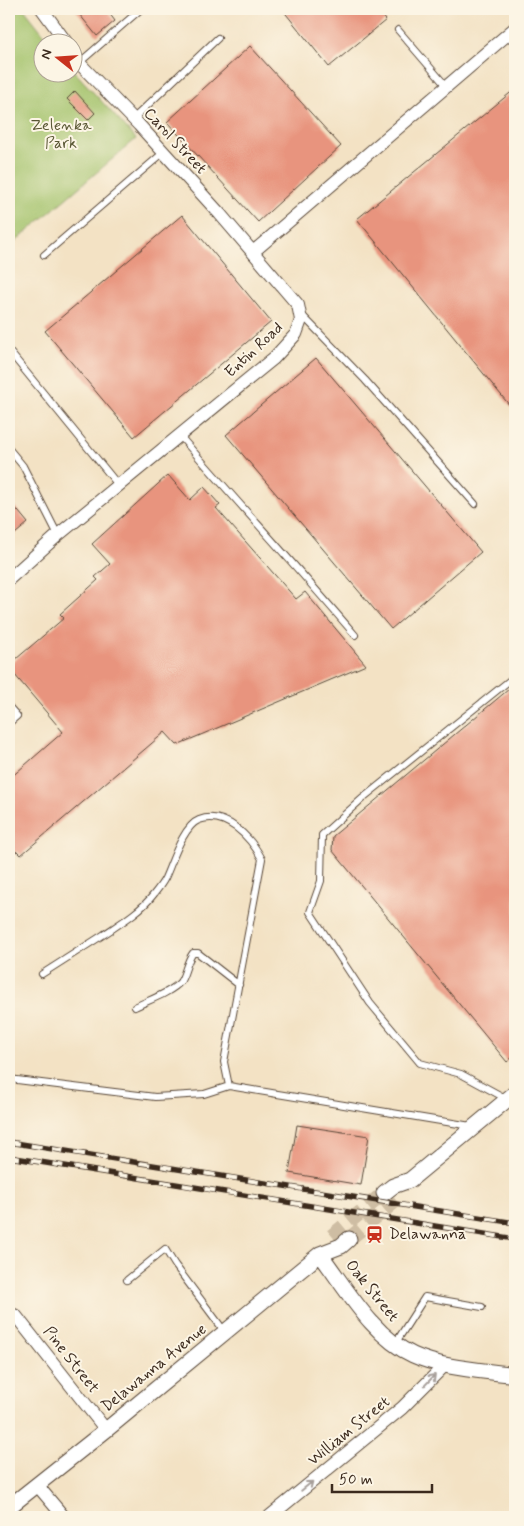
<svg xmlns="http://www.w3.org/2000/svg" width="524" height="1526" font-family="Mynerve,sans-serif">
<style>
.green{fill:#a3c26a;stroke:#6f7644}
.building{fill:#e8947e}
.lines{fill:none;stroke-linecap:round;stroke-linejoin:round}
.tertiary-tunnel{stroke:#cebda3;stroke-width:15;stroke-dasharray:15 8;stroke-linecap:butt}
.service-casing{stroke:#574637;stroke-width:8}
.minor-casing{stroke:#574637;stroke-width:14}
.tertiary-casing{stroke:#574637;stroke-width:17}
.service{stroke:#fff;stroke-width:6}
.minor{stroke:#fff;stroke-width:12}
.tertiary{stroke:#fff;stroke-width:15}
.rail-casing{stroke:#3b2a1e;stroke-width:5.5}
.rail{stroke:#fcf5e5;stroke-width:4;stroke-dasharray:11;stroke-linecap:butt}
.oneway{stroke:#a79f9a}
.labels{text-anchor:middle;dominant-baseline:central;stroke-width:4;stroke-linejoin:round;paint-order:stroke}
.park-label{font-size:16px;fill:#5a5835;stroke:#fcf5e5}
.street-label{font-size:16px;fill:#3b2a1e;stroke:#fcf5e5}
.poi-label{font-size:16px;fill:#3b2a1e;stroke:#fcf5e5;text-anchor:start}
</style>
<rect width="100%" height="100%" fill="#fcf5e5"/>
<filter id="ink" filterUnits="userSpaceOnUse"><feTurbulence type="fractalNoise" baseFrequency=".02" numOctaves="2"/><feDisplacementMap in="SourceGraphic" scale="10" xChannelSelector="R" yChannelSelector="G"/><feConvolveMatrix kernelMatrix="1 2 1 2 8 2 1 2 1" color-interpolation-filters="sRGB"/></filter>
<filter id="wash" filterUnits="userSpaceOnUse"><feTurbulence type="fractalNoise" baseFrequency=".0096" numOctaves="4" result="noise"/><feDisplacementMap in="SourceGraphic" scale="20" xChannelSelector="R" yChannelSelector="G"/><feGaussianBlur stdDeviation="1.12" result="paint"/><feColorMatrix in="noise" values="0 0 0 0 0 0 0 0 0 0 0 0 0 0 0 0 0 1.4 0 .05"/><feComposite in="paint" operator="in"/></filter>
<g filter="url(#wash)">
<rect width="100%" height="100%" fill="#f3e2c4"/>
<path class="green" d="M9,9H24L50,42H42V72H72L73,70L136,139L9,247Z"/>
<g id="blocks">
<path class="building" d="M75,9H106L115,21L97,36Z
M282,9H377L386,20L329,67Z
M250,46L341,146L258,222L167,122Z
M515,89V412L357,219Z
M75,91L95,113L88,120L67,99Z
M182,215L271,322L134,437L45,331Z
M316,358L481,552L391,629L226,435Z
M168,475L190,500L204,487L220,505L216,508L296,599L305,592L366,665L177,745L165,732L21,855L17,851L9,858V779L63,732L9,668V665L64,618L60,614L98,580L95,577L110,564L92,544Z
M9,500L28,523L9,539Z
M515,684V1055L507,1062L332,850L333,836Z
M297,1125L369,1136L361,1185L289,1173Z"/>
</g>
</g>
<g filter="url(#ink)">
<use href="#blocks" fill-opacity="0" stroke="#574637" stroke-width="1"/>
<g class="lines">
<path class="tertiary-tunnel" d="M332,1236L384,1193
M349,1239L401,1196"/>
<defs>
<path id="service" d="M398,30L447,87
M79,63L141,9
M133,119L218,38
M44,255L164,152
M302,315L365,380L475,504
M9,351L119,486
M180,436C238,503 298,568 355,635
M9,449L23,466L58,535
M9,707L17,716L9,723
M42,974C62,961 83,948 103,935C121,923 141,911 154,894C158,889 162,884 165,878C172,863 183,826 199,820C226,810 251,838 262,859L224,1062L229,1086L471,1126
M135,1007C147,1001 172,992 180,982C185,976 186,962 193,953H198L239,985
M9,1079L155,1097L204,1094L229,1086
M507,1099L461,1074L420,1063L370,1003L310,912L321,881L322,835L363,798L515,676
M127,1280L165,1249L175,1265L225,1332
M395,1344L425,1297L482,1307"/>
<path id="minor" d="M42,9L66,42
M253,252L515,28
M9,579L58,535L274,358L296,334L301,320L298,305L220,214L139,125L82,66L72,53
M9,1313L16,1316L106,1430
M37,1485L64,1517
M269,1517L402,1408L445,1365"/>
<path id="tertiary" d="M384,1193L393,1186L410,1180L515,1093
M320,1254C346,1288 373,1337 413,1355C444,1369 482,1370 515,1375
M9,1507L106,1430L320,1254L341,1246L349,1239"/>
</defs>
<use href="#service" class="service-casing"/>
<use href="#minor" class="minor-casing"/>
<use href="#tertiary" class="tertiary-casing"/>
<use href="#service" class="service"/>
<use href="#minor" class="minor"/>
<use href="#tertiary" class="tertiary"/>
<defs>
<path id="rail" d="M9,1142L515,1223
M9,1157L515,1239"/>
</defs>
<use href="#rail" class="rail-casing"/>
<use href="#rail" class="rail"/>
</g>
<defs><path id="oneway-shaft" d="M-6 0H5M1.5-3L5.5 0L1.5 3" fill="none" stroke-width="1.6" stroke-linecap="round" stroke-linejoin="round" transform="scale(1.25)"/></defs>
<g class="oneway">
<use href="#oneway-shaft" transform="translate(430 1380) rotate(-46)"/>
<use href="#oneway-shaft" transform="translate(307 1486) rotate(-39)"/>
</g>
</g>
<defs>
<symbol id="station-bare" viewBox="-9 -9 18 18"><path d="M-3-6H3Q5-6 5-4V2Q5 4 3 4L4.5 6H3L1.5 4h-3L-3 6H-4.5L-3 4Q-5 4-5 2V-4Q-5-6-3-6ZM-3.5-4v3h7v-3ZM-3.5 1v1.5H-2V1ZM2 1v1.5H3.5V1Z" fill="#c8321e" stroke="#fcf5e5" stroke-width="2.5" paint-order="stroke"/></symbol>
</defs>
<g fill-rule="evenodd">
<use href="#station-bare" x="362" y="1222" width="25" height="25"/>
</g>
<g class="labels">
<g class="park-label">
<text x="61" y="125">Zelenka<tspan x="61" dy="18">Park</tspan></text>
</g>
<g class="street-label">
<text transform="translate(175 141) rotate(47)">Carol Street</text>
<text transform="translate(254 350) rotate(-43)">Entin Road</text>
<text transform="translate(372 1291) rotate(51)">Oak Street</text>
<text transform="translate(71 1360) rotate(52)">Pine Street</text>
<text transform="translate(154 1368) rotate(-39)">Delawanna Avenue</text>
<text transform="translate(349 1431) rotate(-39)">William Street</text>
</g>
<g class="poi-label">
<text x="389" y="1234">Delawanna</text>
</g>
</g>
<rect width="524" height="1526" fill="none" stroke="#fcf5e5" stroke-width="30"/>
<g transform="translate(58 58) rotate(287)"><circle r="24" fill="#fcf5e5" stroke="#afa495"/>
<path d="M0-4L9 19L0 12L-9 19Z" fill="#c8321e"/>
<text y="-8" font-size="14" font-weight="bold" text-anchor="middle" fill="#3b2a1e">N</text>
</g>
<path d="M332 1484v8h100v-8" fill="none" stroke="#3b2a1e" stroke-width="2.5"/>
<text x="339" y="1484" font-size="15" fill="#3b2a1e" stroke="#fcf5e5" stroke-width="4" paint-order="stroke">50 m</text>
</svg>
